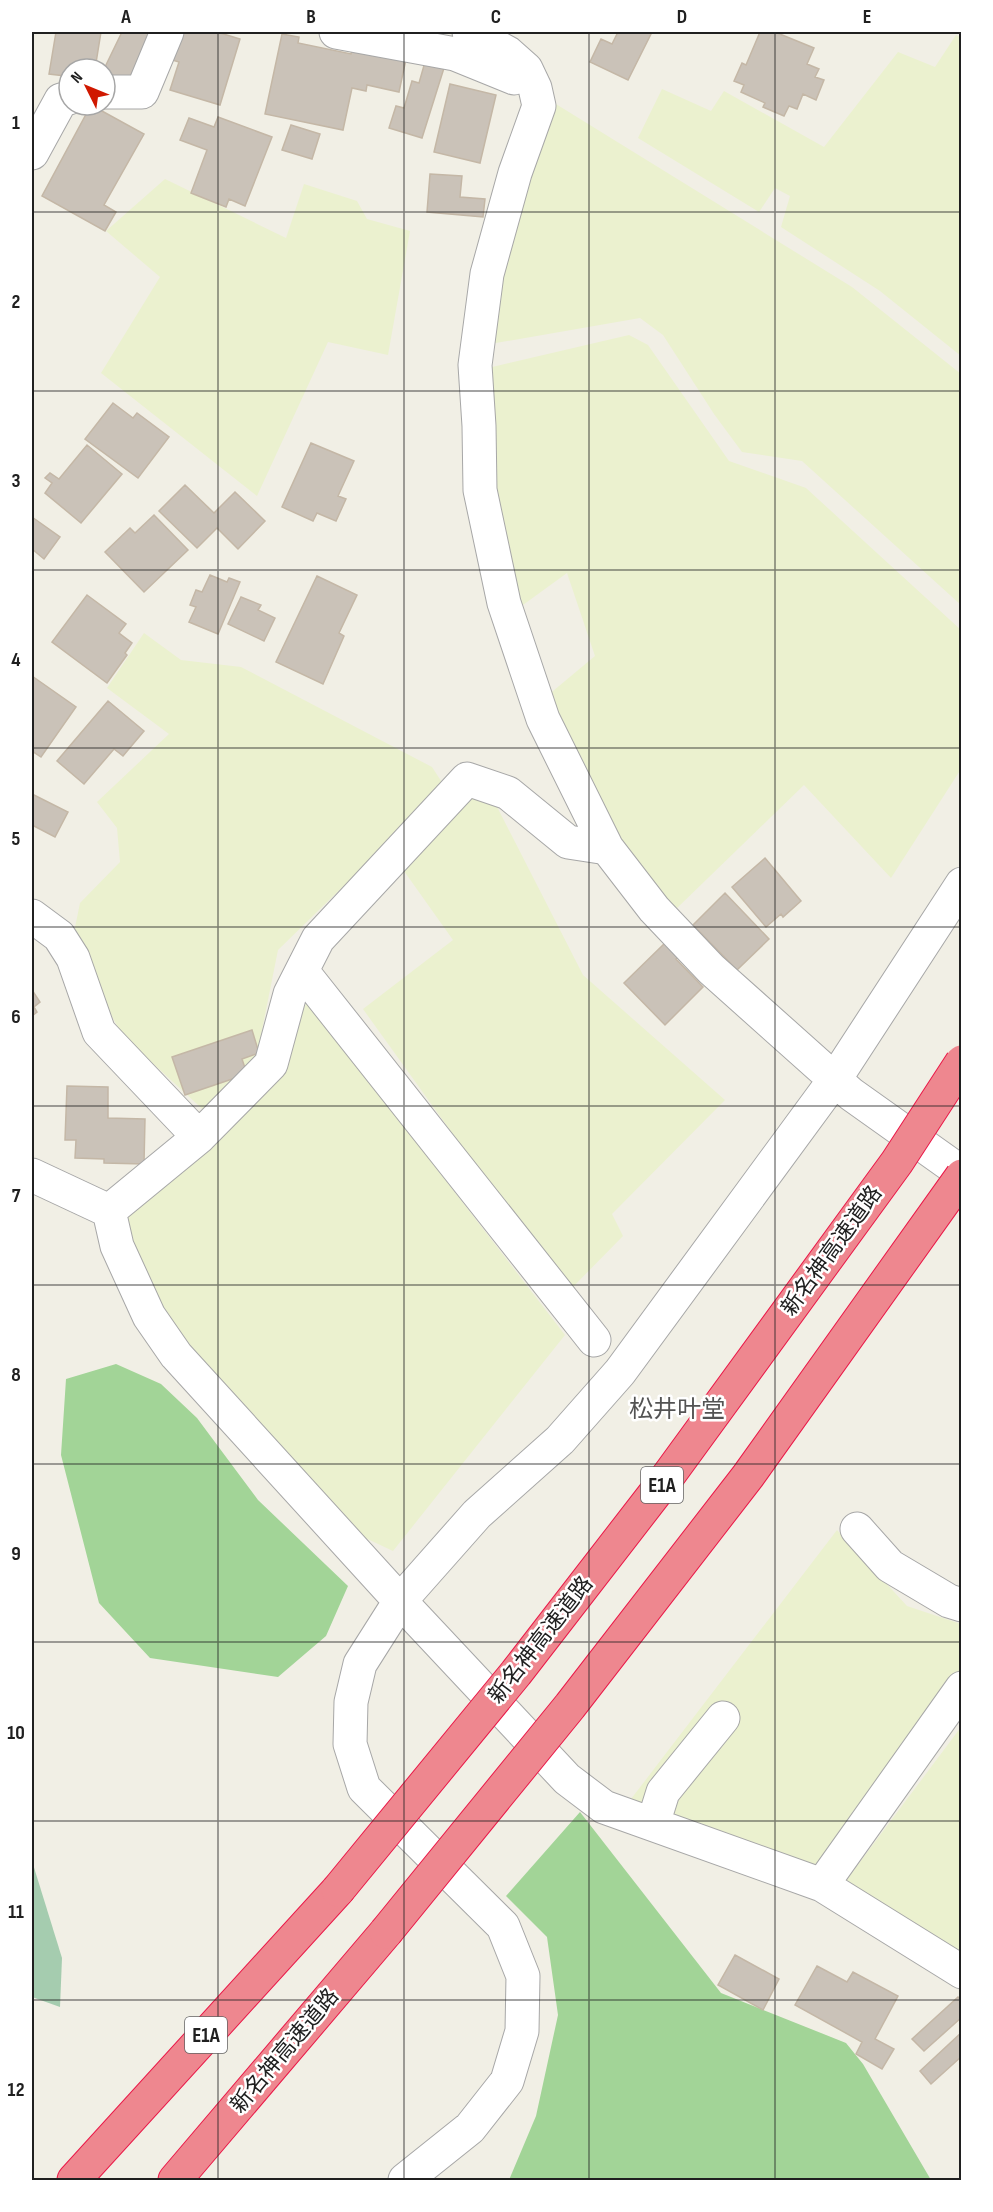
<svg xmlns="http://www.w3.org/2000/svg" width="993" height="2212" font-family="'Sofia Sans Condensed','Noto Sans JP',sans-serif">
<style>
.farmland{fill:#ebf1cf}
.forest{fill:#a2d497}
.cemetery{fill:#a5ccaf}
.building{fill:#cac2b8;stroke:#c4b7a6;stroke-width:1.5}
.lines{fill:none;stroke-linecap:round;stroke-linejoin:round}
.minor-casing{stroke:#a7a7a7;stroke-width:35}
.highway-casing{stroke:#ea1848;stroke-width:35}
.minor{stroke:#fff;stroke-width:33}
.highway{stroke:#ee878f;stroke-width:33}
.highway-bridge-casing{stroke:#ea1848;stroke-width:35;stroke-linecap:butt}
.highway-bridge{stroke:#ee878f;stroke-width:33}
.grid{fill:none;stroke:#202020;stroke-width:1.5;stroke-opacity:0.55}
.labels{text-anchor:middle;dominant-baseline:central;stroke-width:5;stroke-linejoin:round;paint-order:stroke}
.shield{fill:#fff;stroke:#636363;stroke-width:1.5}
.shield-label{font-size:21px;font-weight:bold;fill:#202020}
.street-label{font-size:22px;fill:#202020;stroke:#fff}
.neighbourhood-label{font-size:24px;fill:#535353;stroke:#fff}
.neatline{fill:none;stroke:#202020;stroke-width:2}
.grid-label{font-size:20px;text-anchor:middle;font-weight:bold;fill:#202020}
</style>
<rect width="100%" height="100%" fill="#f1efe5"/>
<path class="farmland" d="M956,35L962,38L961,356L880,291L781,227L790,196L775,188L759,212L638,138L662,89L711,111L724,91L824,147L898,52L935,67Z
M551,101L852,287L961,374V605L802,461L742,452L714,414L663,335L640,318L490,344L493,281Z
M165,179L286,238L304,184L357,201L367,219L410,231L388,355L328,342L257,496L101,373L160,277L106,231Z
M629,335L648,345L729,461L806,488L961,630V769L891,878L804,785L675,910L612,840L547,696L595,656L567,573L516,610L492,486L488,368Z
M144,633L181,660L241,667L432,767L445,787L278,950L254,1070L210,1116L122,1035L72,942L80,903L120,862L117,828L97,802L169,734L107,688Z
M472,793L491,795L583,975L725,1100L612,1214L623,1236L567,1293L363,1009L453,940L404,871Z
M307,1001L565,1335L393,1551L359,1535L160,1316L118,1213L279,1066Z
M837,1530L907,1606L961,1624V1683L825,1869L631,1799Z
M961,1727V1960L845,1882Z"/>
<path class="forest" d="M116,1364L161,1384L197,1418L258,1500L348,1586L326,1636L278,1677L150,1658L99,1603L61,1455L66,1379Z
M580,1812L721,1993L846,2043L863,2064L931,2180H509L536,2116L558,2015L547,1937L506,1896Z"/>
<path class="cemetery" d="M32,1861L62,1958L60,2007L32,1997Z"/>
<path class="building" d="M56,32H101L95,69H69V73L66,72L65,76L49,74Z
M122,32H152L127,84L105,74L104,69Z
M178,32H217L240,39L220,105L170,90L179,62L169,59Z
M618,32H652L628,80L590,62L601,39L612,44Z
M760,32H775L814,48L807,64L819,69L815,77L824,80L816,100L803,94L797,109L789,106L784,116L763,107L765,103L741,92L744,85L734,81L742,63L746,65Z
M282,34L299,37L298,43L351,54L353,48L406,59L399,92L367,85L366,91L352,88L343,130L265,114Z
M425,62L444,68L422,138L389,128L396,106L404,108L412,81L419,83Z
M450,84L496,95L480,163L434,152Z
M91,105L144,134L104,205L116,212L105,231L42,196Z
M218,117L272,137L245,206L229,199L226,207L191,193L207,150L180,140L189,118L214,127Z
M291,125L320,134L312,159L282,150Z
M430,174L462,176L460,197L485,199L483,217L427,212Z
M113,403L133,418L137,413L169,437L138,478L85,439Z
M311,443L354,461L338,496L346,499L336,521L317,513L313,521L282,507Z
M87,445L122,474L81,523L45,493L52,483L45,478L50,473L59,479Z
M185,485L214,513L235,492L265,521L238,549L217,528L197,548L159,511Z
M154,515L188,550L144,592L105,552L130,528L135,533Z
M32,517L60,537L44,559L32,549Z
M210,575L227,582L229,578L240,582L218,634L189,622L196,607L190,605L196,590L202,592Z
M317,576L357,595L339,633L344,636L323,684L276,662Z
M87,595L126,624L119,633L132,643L125,653L127,655L107,683L52,642Z
M241,597L261,605L258,610L275,618L264,641L228,624Z
M32,676L76,707L41,757L32,751Z
M108,701L144,731L123,756L114,749L84,784L57,761Z
M32,794L68,812L55,837L32,825Z
M765,858L801,901L783,917L781,914L766,927L732,887Z
M725,893L769,939L737,970L693,925Z
M667,941L681,955L676,959L703,987L665,1025L624,983Z
M32,990L40,1002L34,1007L37,1012L32,1016Z
M252,1030L259,1053L242,1059L247,1074L185,1095L172,1057Z
M67,1086L108,1087V1118L145,1119L144,1164L104,1163V1159L75,1158L76,1140H65Z
M735,1955L779,1979L763,2010L718,1985Z
M817,1966L847,1982L853,1972L898,1996L875,2039L894,2049L882,2069L856,2054L862,2042L795,2005Z
M958,1997L962,2001V2017L924,2051L912,2039Z
M962,2032V2056L931,2084L920,2071Z"/>
<g class="lines">
<defs>
<path id="minor" d="M336,32L455,54L514,78
M469,32L508,53L526,69L535,88L539,106L515,173L487,274L475,365L479,426L480,490L504,603L543,719L607,848L654,909L711,969L851,1094L962,1173
M105,92H142L167,32
M32,153L61,100L69,98
M32,916L59,936L73,958L99,1032L199,1137
M302,971L594,1340
M32,1175L109,1211
M109,1211L117,1246L149,1316L176,1355L400,1601L567,1779L604,1807L822,1885L962,1972
M109,1211L199,1137L271,1064L290,994L318,939L467,779L508,793L568,842L607,848
M857,1529L890,1566L949,1601L962,1605
M653,1824L663,1792L723,1718
M822,1885L962,1688
M405,2180L470,2128L507,2081L522,2031L523,1976L503,1926L364,1788L350,1744L351,1702L360,1664L400,1601L477,1514L560,1440L620,1372L835,1079L962,884"/>
<path id="highway" d="M74,2180L338,1890
M175,2180L386,1932"/>
</defs>
<use href="#minor" class="minor-casing"/>
<use href="#highway" class="highway-casing"/>
<use href="#minor" class="minor"/>
<use href="#highway" class="highway"/>
<defs>
<path id="highway-bridge" d="M338,1890L516,1673L663,1483L897,1162L962,1062
M386,1932L570,1706L748,1476L962,1176"/>
</defs>
<use href="#highway-bridge" class="highway-bridge-casing"/>
<use href="#highway-bridge" class="highway-bridge"/>
</g>
<path class="grid" d="M218,32V2180M404,32V2180M589,32V2180M775,32V2180M32,212H962M32,391H962M32,570H962M32,748H962M32,927H962M32,1106H962M32,1285H962M32,1464H962M32,1642H962M32,1821H962M32,2000H962"/>
<g class="labels">
<g class="shield">
<rect x="641" y="1467" width="42" height="36" rx="4.5"/>
<rect x="185" y="2017" width="42" height="36" rx="4.5"/>
</g>
<g class="shield-label">
<text x="662" y="1485">E1A</text>
<text x="206" y="2035">E1A</text>
</g>
<g class="street-label">
<text transform="translate(832 1251) rotate(-54)">新名神高速道路</text>
<text transform="translate(541 1640) rotate(-52)">新名神高速道路</text>
<text transform="translate(285 2051) rotate(-50)">新名神高速道路</text>
</g>
<g class="neighbourhood-label">
<text x="677" y="1409">松井叶堂</text>
</g>
</g>
<rect width="993" height="2212" fill="none" stroke="#ffffff" stroke-width="66"/>
<g transform="translate(87 87) rotate(313)"><circle r="28" fill="#ffffff" stroke="#a6a6a6" stroke-width="1.5"/>
<path d="M0-4.5L10 22L0 15L-10 22Z" fill="#d01800"/>
<text y="-9" font-size="16" font-weight="bold" text-anchor="middle" fill="#202020">N</text>
</g>
<rect x="33" y="33" width="927" height="2146" class="neatline"/>
<g class="grid-label">
<text x="126" y="23">A</text>
<text x="311" y="23">B</text>
<text x="496" y="23">C</text>
<text x="682" y="23">D</text>
<text x="867" y="23">E</text>
<text x="16" y="129">1</text>
<text x="16" y="308">2</text>
<text x="16" y="487">3</text>
<text x="16" y="666">4</text>
<text x="16" y="845">5</text>
<text x="16" y="1023">6</text>
<text x="16" y="1202">7</text>
<text x="16" y="1381">8</text>
<text x="16" y="1560">9</text>
<text x="16" y="1739">10</text>
<text x="16" y="1918">11</text>
<text x="16" y="2096">12</text>
</g>
</svg>
